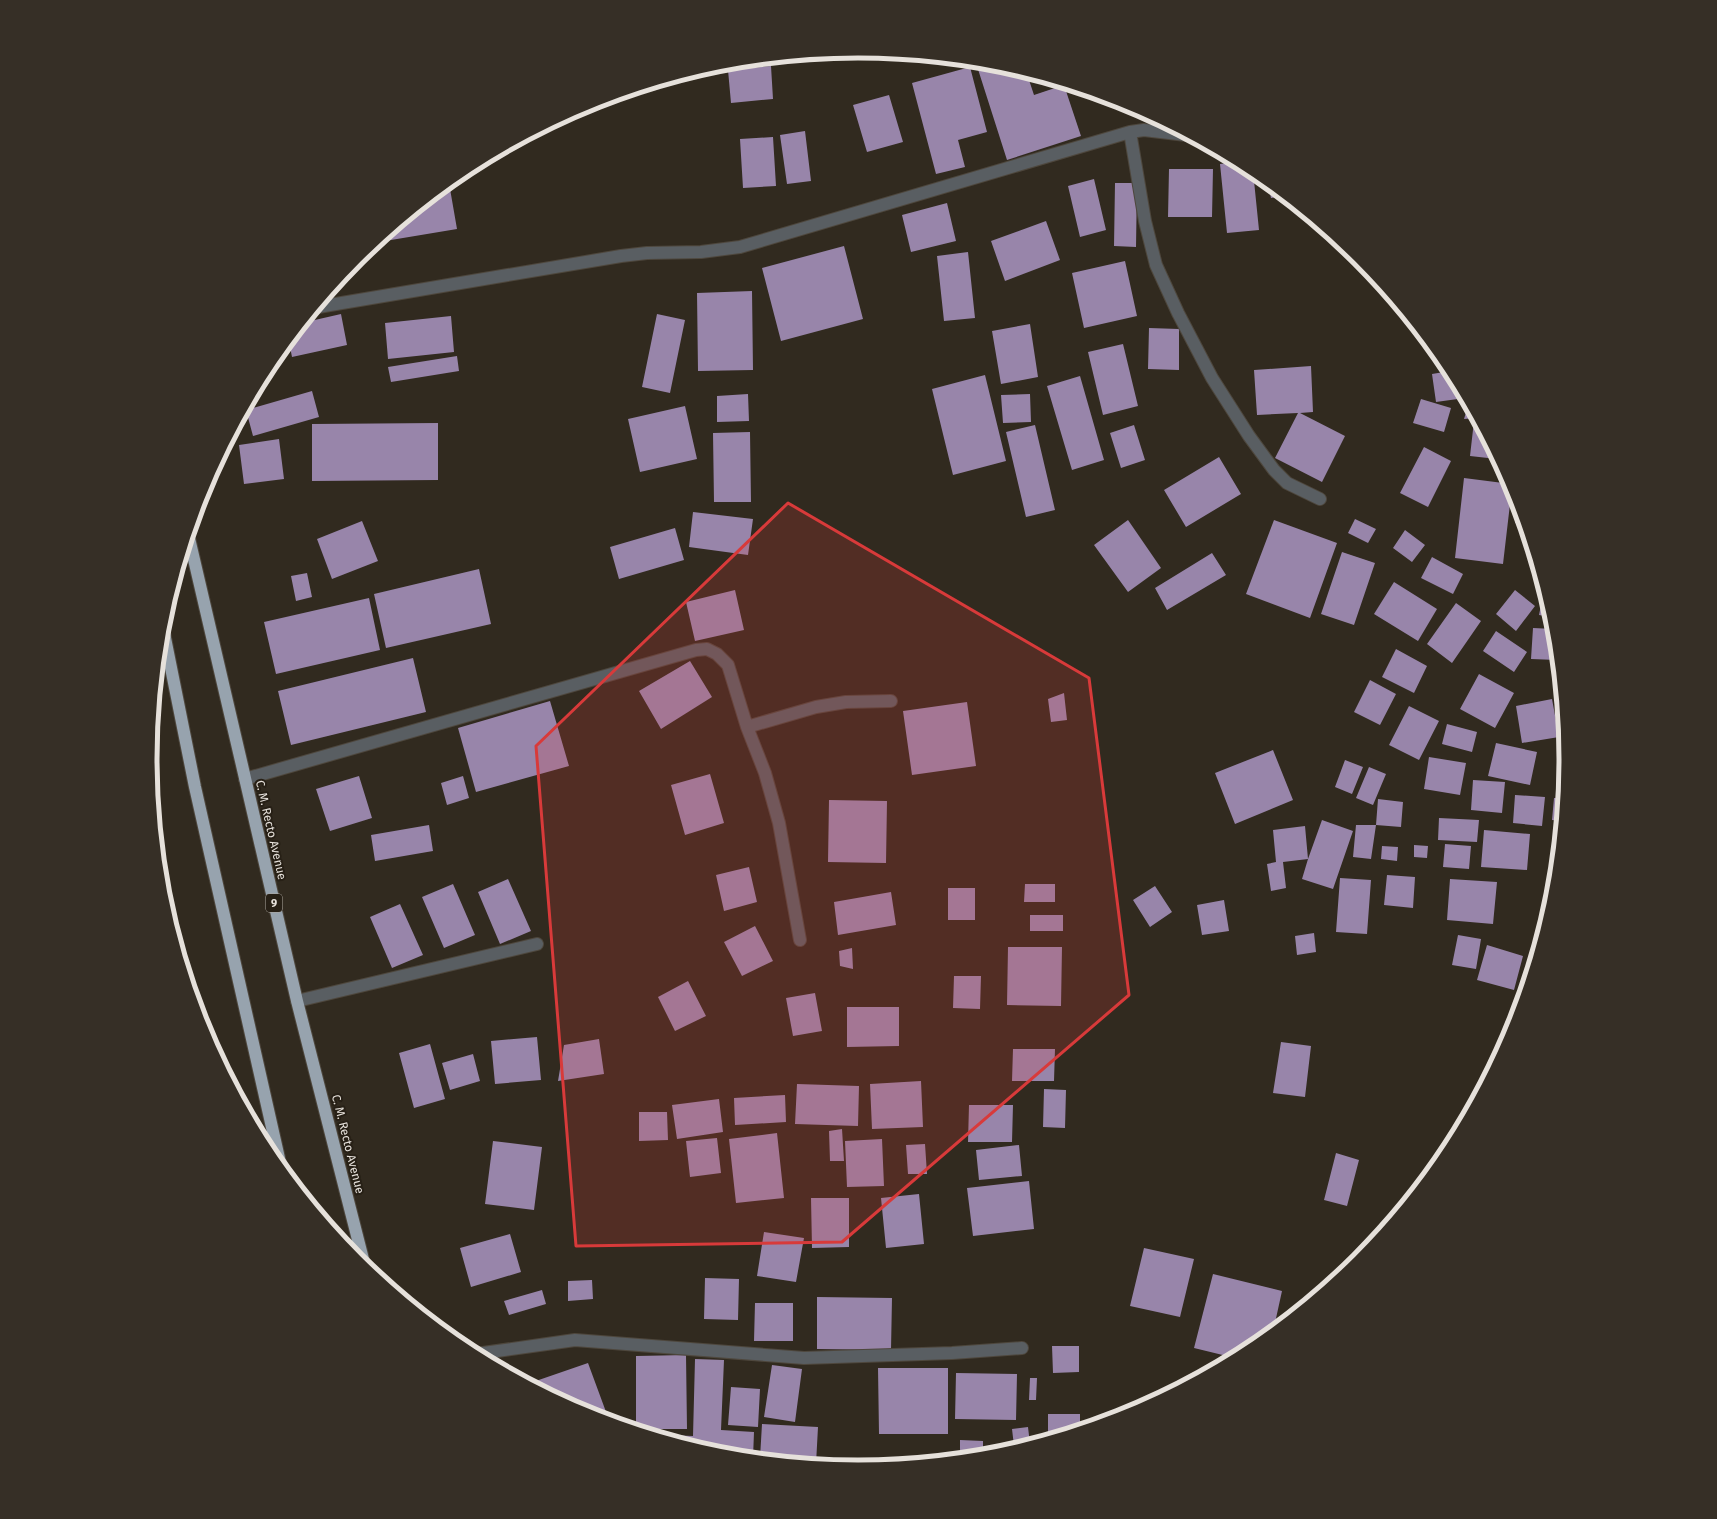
<svg xmlns="http://www.w3.org/2000/svg" width="1717" height="1519" font-family="'Fira Sans',sans-serif">
<style>
.building{fill:#9885aa}
.lines{fill:none;stroke-linecap:round;stroke-linejoin:round}
.street-casing{stroke:#4e473d;stroke-width:14}
.highway-casing{stroke:#4e473d;stroke-width:14}
.street{stroke:#595e62;stroke-width:12}
.highway{stroke:#97a3ae;stroke-width:12}
.marked{fill:#d83a3a;fill-opacity:0.2;stroke:#d83a3a;stroke-width:3;stroke-linejoin:round}
.labels{text-anchor:middle;dominant-baseline:central;stroke-width:4;stroke-linejoin:round;paint-order:stroke}
.shield{fill:#272016;stroke:#ada7a0;stroke-width:1}
.shield-label{font-size:11px;font-weight:bold;fill:#e6e1db}
.street-label{font-size:12px;fill:#e6e1db;stroke:#272016}
.rim{fill:none;stroke:#e6e1db;stroke-width:5}
</style>
<rect width="100%" height="100%" fill="#312a1f"/>
<path class="building" d="M976,63L997,65L1027,74L1034,95L1064,85L1081,136L1007,160Z
M771,66L773,99L731,103L728,70Z
M970,67L987,132L958,140L965,167L936,174L912,83Z
M889,95L903,142L867,152L853,105Z
M805,131L811,181L787,184L780,135Z
M773,137L776,186L743,188L740,139Z
M1237,162L1253,171L1259,230L1227,233L1220,164Z
M1169,169H1213L1212,217H1168Z
M1094,179L1106,230L1080,237L1068,186Z
M449,183L457,229L385,241L384,237Z
M1115,183H1137L1136,247L1114,246Z
M1268,183L1274,189L1283,196L1271,198Z
M947,203L956,241L911,252L902,215Z
M1046,221L1060,260L1005,281L991,241Z
M844,246L863,319L781,341L762,268Z
M968,252L975,318L944,321L937,256Z
M1125,261L1137,316L1084,328L1072,273Z
M752,291L753,370L698,371L697,293Z
M341,314L347,345L292,357L289,342L306,322Z
M657,314L685,320L670,393L642,387Z
M451,316L454,352L388,359L385,323Z
M1030,324L1038,377L1001,384L992,331Z
M1149,328L1179,329V370L1148,369Z
M1123,344L1138,406L1103,415L1088,352Z
M457,356L459,371L391,382L388,367Z
M1311,366L1313,412L1300,413L1345,436L1322,482L1275,458L1298,413L1257,415L1254,370Z
M1450,371L1465,398L1436,402L1432,374Z
M985,375L1006,461L953,475L932,389Z
M1080,376L1104,460L1072,470L1047,386Z
M312,391L319,417L253,436L246,410Z
M748,394L749,421L717,422V396Z
M1030,394L1031,422L1003,423L1001,395Z
M1421,399L1451,408L1444,432L1413,423Z
M685,406L697,459L640,472L628,419Z
M1468,406H1469L1475,418L1464,419Z
M1474,421H1477L1497,459L1470,456Z
M438,423V480L312,481V424Z
M1035,425L1055,510L1026,517L1006,432Z
M1134,425L1145,460L1121,468L1110,433Z
M750,432L751,502H714L713,433Z
M279,439L284,479L244,484L239,445Z
M1424,447L1451,461L1428,507L1400,493Z
M1219,457L1241,494L1186,527L1164,490Z
M1464,478L1511,484L1512,487L1503,564L1455,558Z
M1518,505L1524,524L1515,523Z
M693,512L753,519L748,555L689,547Z
M1355,519L1376,529L1368,543L1348,533Z
M1128,520L1161,568L1128,592L1094,545Z
M1274,520L1337,543L1310,618L1246,594Z
M362,521L378,561L332,579L317,539Z
M675,528L684,560L619,579L610,547Z
M1405,530L1425,545L1412,562L1393,548Z
M1342,552L1375,563L1354,625L1321,614Z
M1212,553L1226,575L1167,610L1155,588Z
M1432,557L1463,574L1453,594L1421,578Z
M479,569L491,624L386,648L374,594Z
M307,573L312,597L296,601L291,576Z
M1394,582L1437,609L1418,641L1374,614Z
M735,590L744,630L695,641L686,602Z
M1515,590L1535,606L1516,631L1496,614Z
M1544,590L1546,596L1552,617L1539,615Z
M369,598L380,650L276,674L264,622Z
M1456,603L1481,621L1452,663L1427,644Z
M1533,628L1554,629L1557,660L1531,659Z
M1496,631L1527,652L1514,672L1483,651Z
M1396,649L1427,666L1414,693L1382,677Z
M413,658L426,712L291,745L278,691Z
M690,661L712,697L661,729L639,691Z
M1479,674L1514,693L1495,728L1460,709Z
M1370,680L1396,694L1380,725L1354,712Z
M1064,693L1067,720L1051,722L1048,699Z
M1552,699L1559,737L1522,743L1516,706Z
M550,701L569,766L476,792L458,728Z
M967,702L976,766L912,775L903,711Z
M1409,706L1439,721L1419,760L1389,745Z
M1447,724L1477,732L1472,752L1442,744Z
M1563,726H1564L1566,752H1562Z
M1496,743L1537,752L1530,785L1488,776Z
M1273,750L1293,800L1235,824L1215,773Z
M1429,757L1466,763L1460,795L1424,789Z
M1345,760L1363,767L1352,794L1335,787Z
M1369,767L1386,774L1373,805L1356,798Z
M710,774L724,823L685,835L671,785Z
M359,776L372,818L330,831L316,789Z
M463,776L469,798L447,805L441,783Z
M1473,780L1505,782L1502,813L1471,810Z
M1515,795L1545,797L1542,826L1513,823Z
M1554,798H1563L1561,821L1552,820Z
M1378,799L1403,802L1401,827L1376,825Z
M829,800L887,801L886,863L828,862Z
M1439,818L1479,820L1477,842L1438,840Z
M1322,820L1353,831L1333,889L1302,879L1308,859L1283,862L1286,888L1271,891L1267,864L1276,862L1273,830L1305,826L1308,859Z
M429,825L433,851L375,861L371,835Z
M1356,825H1376L1371,859L1353,857Z
M1484,830L1530,834L1527,870L1481,867Z
M1445,844L1471,846L1469,869L1443,867Z
M1414,845L1428,846L1427,858L1414,857Z
M1382,846L1398,847L1397,861L1381,859Z
M749,867L757,902L724,911L716,875Z
M1387,875L1415,877L1413,908L1384,905Z
M1340,878L1371,880L1367,934L1336,932Z
M508,879L531,931L500,944L478,892Z
M1450,879L1497,882L1493,924L1447,920Z
M453,884L475,935L444,948L422,897Z
M1025,884H1055V902H1024Z
M1155,886L1172,912L1150,927L1133,900Z
M948,888H975V920H948Z
M891,892L896,925L838,935L834,902Z
M1224,900L1229,931L1202,935L1197,905Z
M400,904L423,955L392,968L370,917Z
M1030,915H1063V931H1030Z
M755,926L773,961L742,976L724,942Z
M1314,933L1316,952L1297,955L1295,936Z
M1458,935L1481,939L1476,969L1452,965Z
M1487,945L1523,956L1514,990L1477,980Z
M1008,947H1062L1061,1006L1007,1005Z
M852,948L853,969L840,966L839,951Z
M954,976H981L980,1009L953,1008Z
M688,981L706,1016L675,1031L658,997Z
M815,993L822,1031L793,1036L786,998Z
M847,1007H899V1046L847,1047Z
M537,1037L541,1080L495,1084L491,1041Z
M599,1039L604,1074L558,1081L564,1045Z
M1281,1042L1311,1046L1305,1097L1273,1093Z
M430,1044L445,1099L414,1108L399,1053Z
M1013,1049H1055L1054,1081H1012Z
M473,1054L480,1081L450,1090L442,1063Z
M921,1081L923,1127L872,1129L870,1084Z
M797,1084L859,1086L858,1126L795,1124Z
M1044,1089L1066,1090L1065,1128L1043,1127Z
M785,1095L786,1122L735,1125L734,1098Z
M719,1099L723,1132L677,1139L672,1105Z
M969,1105H1013L1012,1142H968Z
M639,1112H667L668,1140L639,1141Z
M842,1129L844,1161H830L829,1131Z
M777,1133L784,1198L736,1203L729,1139Z
M717,1138L721,1173L690,1177L686,1141Z
M882,1139L884,1186L847,1187L845,1141Z
M493,1141L542,1147L534,1210L485,1204Z
M925,1144L927,1174H908L906,1145Z
M1019,1145L1022,1176L979,1180L976,1150Z
M1336,1153L1359,1160L1347,1206L1324,1200Z
M1029,1181L1034,1229L973,1236L967,1188Z
M919,1194L924,1244L886,1248L881,1198Z
M811,1198H849V1247L812,1248Z
M764,1232L804,1238L796,1282L757,1276Z
M510,1234L521,1272L471,1287L460,1248Z
M1144,1248L1194,1259L1180,1317L1130,1306Z
M1213,1274L1282,1291L1273,1332L1252,1349L1235,1358L1194,1348Z
M705,1278L739,1279L738,1320L704,1319Z
M592,1280L593,1299L568,1301V1281Z
M542,1290L546,1304L509,1315L504,1301Z
M817,1297L892,1298L891,1350L817,1349Z
M755,1303H793V1341H754Z
M1052,1346H1079V1372L1053,1373Z
M686,1355L687,1429H636V1356Z
M695,1359L724,1360L721,1430L754,1432L753,1458L720,1454L665,1438L666,1435L693,1436Z
M588,1363L609,1420L587,1414L530,1383Z
M772,1365L802,1369L795,1422L764,1417Z
M878,1368H948V1434H879Z
M956,1373L1017,1374L1016,1420L955,1419Z
M1030,1378H1037L1036,1400H1029Z
M731,1387L760,1389L758,1427L728,1425Z
M1048,1414H1080V1429L1048,1439Z
M762,1424L818,1427L816,1464L760,1458Z
M1028,1427L1030,1444L1014,1446L1012,1429Z
M960,1440L983,1441V1456L960,1458Z"/>
<g class="lines">
<defs>
<path id="street" d="M1130,132L1145,221L1156,265L1178,313L1212,378L1249,436L1274,470L1287,483L1320,499
M318,307L621,256L647,253L701,252L740,247L1130,132L1144,130L1186,135
M747,727L816,707L846,702L891,701
M245,779L696,650L707,649L717,654L728,665L747,727L765,773L779,823L800,940
M297,1001L537,944
M476,1354L575,1340L804,1358L952,1353L1022,1348"/>
<path id="highway" d="M189,538L297,1001L365,1267
M163,628L195,787L281,1167"/>
</defs>
<use href="#street" class="street-casing"/>
<use href="#highway" class="highway-casing"/>
<use href="#street" class="street"/>
<use href="#highway" class="highway"/>
</g>
<path class="marked" d="M788,503L1089,678L1129,995L842,1242L576,1246L536,746Z"/>
<g class="labels">
<rect class="shield" x="266" y="894" width="16" height="18" rx="3"/>
<g class="shield-label">
<text x="274" y="903">9</text>
</g>
<g class="street-label">
<text transform="translate(271 830) rotate(77)">C. M. Recto Avenue</text>
<text transform="translate(348 1144) rotate(76)">C. M. Recto Avenue</text>
</g>
</g>
<path d="M0 0H1717V1519H0ZM157 759a701 701 0 1 1 1402 0a701 701 0 1 1-1402 0Z" fill="#362f26" fill-rule="evenodd"/>
<path class="rim" d="M157 759a701 701 0 1 1 1402 0a701 701 0 1 1-1402 0Z"/>
</svg>
